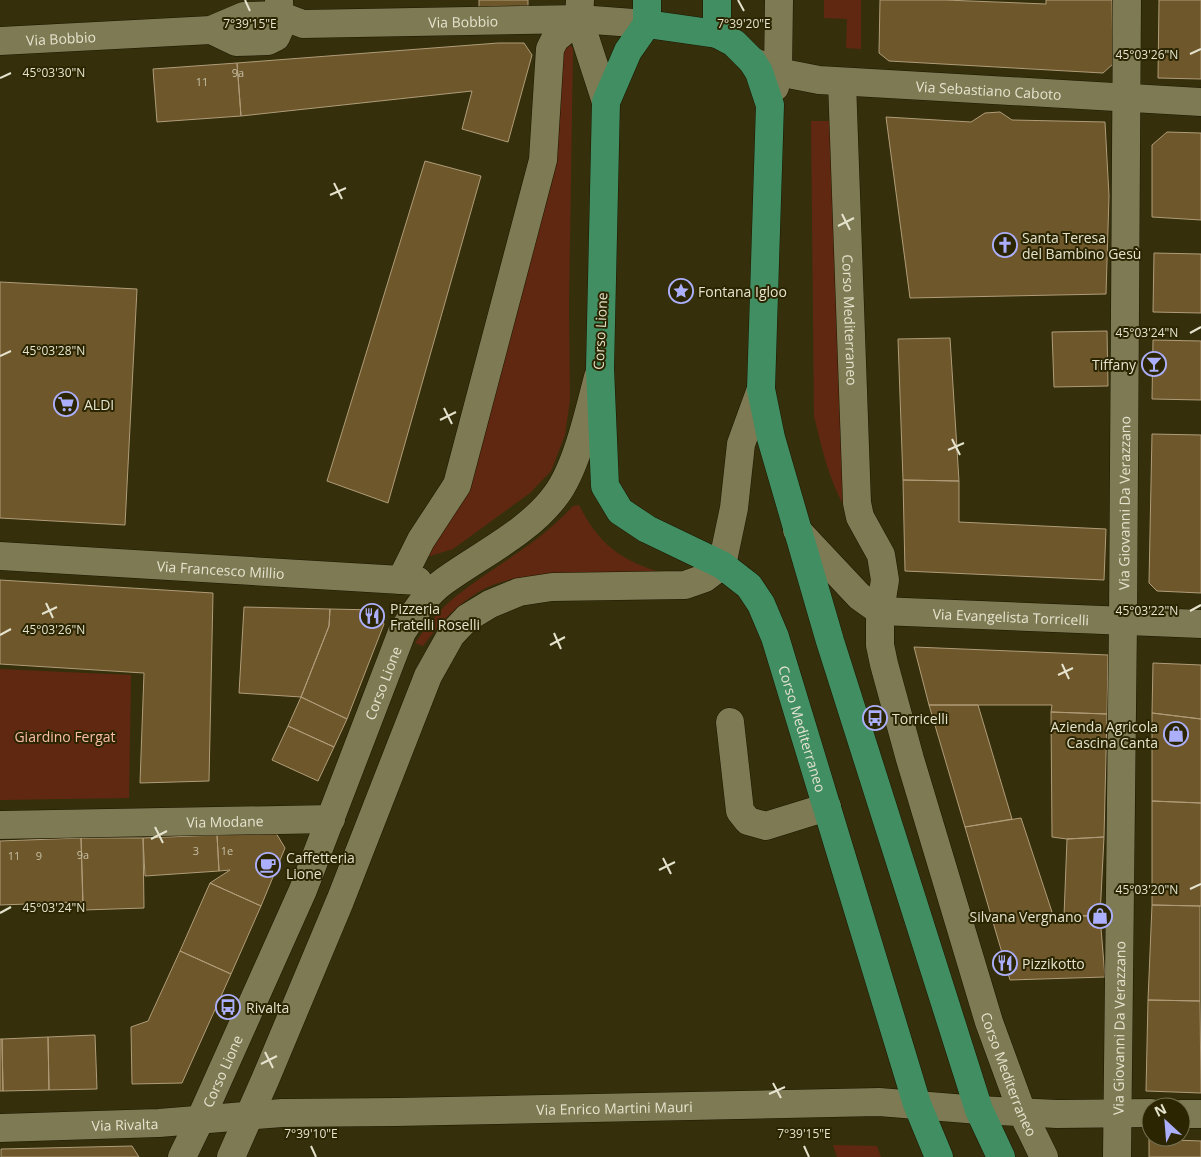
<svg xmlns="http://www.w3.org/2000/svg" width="1201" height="1157" font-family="'Open Sans',sans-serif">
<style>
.green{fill:#612811}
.building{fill:#6d572b;stroke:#b09c79}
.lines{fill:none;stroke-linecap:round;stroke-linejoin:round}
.minor-casing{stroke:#1b1700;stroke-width:29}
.major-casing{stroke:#1b1700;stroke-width:29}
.minor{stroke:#7e7a54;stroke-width:28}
.major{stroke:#418e62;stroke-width:28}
.ticks{fill:none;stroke:#e5e3ce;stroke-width:2}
.labels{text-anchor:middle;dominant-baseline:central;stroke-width:4;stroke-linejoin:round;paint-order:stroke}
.number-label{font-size:11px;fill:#c7c0a5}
.street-label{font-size:14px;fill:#e5e3ce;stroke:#2b2601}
.poi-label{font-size:14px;fill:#e5e3ce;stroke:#2b2601;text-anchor:start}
.park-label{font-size:14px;fill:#fbbca5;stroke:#2b2601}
.ticks-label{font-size:12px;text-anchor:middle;fill:#e5e3ce;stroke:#2b2601;stroke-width:4;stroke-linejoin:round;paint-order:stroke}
</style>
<rect width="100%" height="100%" fill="#35300b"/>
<path class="green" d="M824,0H861V49L846,48L847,19L824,18Z
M565,41L573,48L569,304L570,400L565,435L551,471L530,493L453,549L427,557L429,549L466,493L554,175L555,68Z
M811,121H830L851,518C830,485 823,453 814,416Z
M579,505C598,543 620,560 659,572L654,576C630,576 605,576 581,576C548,576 511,573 480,591C456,605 439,624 423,646L415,643C427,626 439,610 455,597C494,566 540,543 573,506Z
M0,669L131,675L129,798L0,800Z
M833,1145L877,1146L881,1157H837Z"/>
<path class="building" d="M479,0H528V6L479,8Z
M880,0H945L1046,4V0H1112L1113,64L1103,73L889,61L879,53Z
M1159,0H1201V79L1158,78Z
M498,43H524L532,55L508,142L462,129L472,91L241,116L237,63Z
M237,63L241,116L157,122L153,69Z
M1000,112L1012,120L1105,122L1109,196L1106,294L910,298L886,117L971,122L985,113Z
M1167,132L1201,133V220L1152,217V145Z
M425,161L481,176L388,503L327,481Z
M1154,253L1201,254V313L1153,312Z
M0,282L137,289L125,525L0,518Z
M1107,331L1108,386L1054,387L1052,332Z
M950,338L959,481L903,480L898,339Z
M1153,340L1201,341V400L1152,399Z
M1152,434L1201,435V593L1157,591L1149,583Z
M903,480L959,481V522L1106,529L1104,580L905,571Z
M0,580L213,593L209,781L140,783L144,673L0,664Z
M244,607L330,609L329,626L301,697L239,693Z
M330,609L375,610L384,624L347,719L301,697L329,626Z
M914,647L1108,655L1107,714L1051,712L1052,705H929Z
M1153,663L1201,665V719L1152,713Z
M301,697L347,719L334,747L288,726Z
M929,705H978L1012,819L965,827Z
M1051,712L1107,714L1104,837L1067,839L1052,837Z
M1152,713L1201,719V803L1152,801Z
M288,726L334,747L318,781L272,760Z
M1152,801L1201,803V906L1152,905Z
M1021,818L1053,915L1100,916L1105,977L1010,980L965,827Z
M276,833L285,848L261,906L210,883L230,870L219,871L217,835Z
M217,835L219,871L145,876L143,838Z
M1104,837L1100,916H1064L1067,839Z
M81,838H143L144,908L83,910Z
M81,838L83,902L0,905V841Z
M210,883L261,906L231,974L180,951Z
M1152,905L1200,906V1001L1148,1000Z
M180,951L231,974L182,1083L132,1084L131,1027L148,1021Z
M1148,1000L1200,1001L1201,1093L1146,1091Z
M95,1035L97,1089L49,1090L48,1037Z
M48,1037L49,1090L3,1091L2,1039Z
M0,1039H2L3,1091H0Z
M1149,1139L1201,1141V1157H1149Z
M132,1146L139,1157H1V1149Z"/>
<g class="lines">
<defs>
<g id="minor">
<path d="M580,0L579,19L606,102"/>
<path d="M211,30L236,42L268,41L276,37L280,28L279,0"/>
<path id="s1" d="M0,41L211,30L244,16L279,15L303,24L579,19L647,24"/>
<path id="s2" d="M752,61L778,72L819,80L1201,102"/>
<path id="s3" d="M842,82L857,503L860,517L881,555L885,580L880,611V645L884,664L910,759L989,1022L1022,1112L1044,1157"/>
<path d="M775,87L778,72L779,0"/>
<path d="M797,530L859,596L880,611"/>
<path id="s4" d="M0,556L418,581"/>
<path d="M401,580L421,540L457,485L543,160L550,49L555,39L579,19"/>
<path id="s5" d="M880,611L1201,624"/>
<path d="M730,722L740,811L748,821L766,826L827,807"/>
<path id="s6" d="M0,825L331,819"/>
<path d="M1181,1114H1201"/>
<path id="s7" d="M0,1128L159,1123L282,1113L396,1112L879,1102L979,1110L1057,1114L1151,1113"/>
<path id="s8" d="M182,1157L200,1120L303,890L402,632C414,614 425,595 443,582C480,555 529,532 556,495C577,467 589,411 598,377"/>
<path d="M231,1157L265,1080L340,901L428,676L451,635L467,618L490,604L519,592L552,587L685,585L705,578L722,565L734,508L741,444L761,389"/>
<path id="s9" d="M1117,1157L1123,621L1127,0"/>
</g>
<g id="major">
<path d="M717,0V34"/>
<path id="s10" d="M647,24L628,51L606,102L600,368L605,486L620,511L647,529L722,565L749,586L761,604L775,637L917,1104L939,1157"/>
<path d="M647,24L717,34L734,43L752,61L759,72L770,105L761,389L771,438L830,641L979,1110L1001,1157"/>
<path d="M647,24V0"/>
</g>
</defs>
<use href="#minor" class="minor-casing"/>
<use href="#major" class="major-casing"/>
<use href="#minor" class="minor"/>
<use href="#major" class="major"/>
</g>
<path class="ticks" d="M245,0L250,11M738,0L744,11M1190,54L1201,49M0,78L11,73M334,183L342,199M330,195L346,188M842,214L850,230M838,226L854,218M1190,333L1201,327M0,356L11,351M444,408L452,424M440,420L456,412M952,439L960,455M948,450L964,443M46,603L53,618M1190,611L1201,605M42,614L57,607M554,633L561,649M0,635L11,629M550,645L565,637M1062,664L1069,679M1058,675L1073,668M155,827L163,843M151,839L167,831M663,858L671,874M659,870L675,862M1190,889L1201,884M0,913L11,907M265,1052L273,1068M261,1064L277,1056M773,1083L781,1098M769,1094L785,1087M311,1146L316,1157M804,1146L809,1157"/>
<defs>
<symbol id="church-ring" viewBox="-11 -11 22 22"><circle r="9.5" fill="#2b2601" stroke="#acaffb" stroke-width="1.5"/><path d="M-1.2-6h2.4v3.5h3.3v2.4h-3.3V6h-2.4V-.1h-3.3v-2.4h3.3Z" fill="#acaffb"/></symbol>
<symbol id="sight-ring" viewBox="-11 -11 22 22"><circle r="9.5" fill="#2b2601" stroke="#acaffb" stroke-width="1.5"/><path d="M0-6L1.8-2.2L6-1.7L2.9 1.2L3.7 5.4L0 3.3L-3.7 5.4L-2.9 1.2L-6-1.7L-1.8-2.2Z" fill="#acaffb"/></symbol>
<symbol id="bar-ring" viewBox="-11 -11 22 22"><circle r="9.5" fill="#2b2601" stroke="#acaffb" stroke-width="1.5"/><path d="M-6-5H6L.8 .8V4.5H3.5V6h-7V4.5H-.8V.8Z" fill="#acaffb"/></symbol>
<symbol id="supermarket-ring" viewBox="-11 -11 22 22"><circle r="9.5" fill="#2b2601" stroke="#acaffb" stroke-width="1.5"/><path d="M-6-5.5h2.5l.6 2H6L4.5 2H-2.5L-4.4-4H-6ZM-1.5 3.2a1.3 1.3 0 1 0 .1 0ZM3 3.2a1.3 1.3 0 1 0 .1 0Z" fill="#acaffb"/></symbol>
<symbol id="restaurant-ring" viewBox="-11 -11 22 22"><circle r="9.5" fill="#2b2601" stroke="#acaffb" stroke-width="1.5"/><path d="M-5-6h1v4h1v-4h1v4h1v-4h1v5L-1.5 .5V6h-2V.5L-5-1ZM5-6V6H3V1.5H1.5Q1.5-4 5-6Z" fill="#acaffb"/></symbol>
<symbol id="bus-ring" viewBox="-11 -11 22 22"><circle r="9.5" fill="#2b2601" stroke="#acaffb" stroke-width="1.5"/><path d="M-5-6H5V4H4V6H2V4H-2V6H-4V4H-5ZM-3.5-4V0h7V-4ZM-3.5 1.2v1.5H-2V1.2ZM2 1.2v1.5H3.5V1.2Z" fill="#acaffb"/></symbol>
<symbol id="shop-ring" viewBox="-11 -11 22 22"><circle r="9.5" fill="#2b2601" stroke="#acaffb" stroke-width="1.5"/><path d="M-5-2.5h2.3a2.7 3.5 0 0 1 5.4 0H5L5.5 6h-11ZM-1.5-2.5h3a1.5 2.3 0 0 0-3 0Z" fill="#acaffb"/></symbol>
<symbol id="cafe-ring" viewBox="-11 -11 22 22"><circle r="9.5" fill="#2b2601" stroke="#acaffb" stroke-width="1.5"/><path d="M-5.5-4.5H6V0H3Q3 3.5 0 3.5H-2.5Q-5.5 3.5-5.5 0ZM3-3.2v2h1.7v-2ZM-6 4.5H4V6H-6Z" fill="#acaffb"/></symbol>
</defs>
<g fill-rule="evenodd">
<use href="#church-ring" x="991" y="231" width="28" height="28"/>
<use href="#sight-ring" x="667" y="277" width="28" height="28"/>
<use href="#bar-ring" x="1140" y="350" width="28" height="28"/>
<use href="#supermarket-ring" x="52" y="390" width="28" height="28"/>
<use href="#restaurant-ring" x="358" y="602" width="28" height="28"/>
<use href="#bus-ring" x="861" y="704" width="28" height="28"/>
<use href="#shop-ring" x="1162" y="720" width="28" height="28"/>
<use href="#cafe-ring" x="254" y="851" width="28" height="28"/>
<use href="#shop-ring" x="1086" y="902" width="28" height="28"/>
<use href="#restaurant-ring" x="991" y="949" width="28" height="28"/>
<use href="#bus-ring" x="214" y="993" width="28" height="28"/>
</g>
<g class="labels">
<g class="number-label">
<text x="238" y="72">9a</text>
<text x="202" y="81">11</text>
<text x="196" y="850">3</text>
<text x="227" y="850">1e</text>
<text x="83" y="854">9a</text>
<text x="14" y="855">11</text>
<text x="39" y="855">9</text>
</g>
<g class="street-label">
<text stroke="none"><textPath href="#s1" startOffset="468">Via Bobbio</textPath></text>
<text stroke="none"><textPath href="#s1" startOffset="61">Via Bobbio</textPath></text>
<text stroke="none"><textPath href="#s2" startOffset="240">Via Sebastiano Caboto</textPath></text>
<text stroke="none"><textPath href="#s3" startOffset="238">Corso Mediterraneo</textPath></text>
<text transform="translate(600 331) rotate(-87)">Corso Lione</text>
<text stroke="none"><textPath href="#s9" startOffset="654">Via Giovanni Da Verazzano</textPath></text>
<text stroke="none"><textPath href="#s4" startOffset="221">Via Francesco Millio</textPath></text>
<text stroke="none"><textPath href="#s5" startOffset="131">Via Evangelista Torricelli</textPath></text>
<text stroke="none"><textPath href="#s8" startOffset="515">Corso Lione</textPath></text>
<text stroke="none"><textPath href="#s10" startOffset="805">Corso Mediterraneo</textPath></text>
<text stroke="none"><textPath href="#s6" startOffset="225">Via Modane</textPath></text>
<text stroke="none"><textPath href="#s9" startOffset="129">Via Giovanni Da Verazzano</textPath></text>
<text stroke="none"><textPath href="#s8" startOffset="95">Corso Lione</textPath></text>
<text stroke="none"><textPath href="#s3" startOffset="1018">Corso Mediterraneo</textPath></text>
<text stroke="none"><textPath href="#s7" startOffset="615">Via Enrico Martini Mauri</textPath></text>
<text stroke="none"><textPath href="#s7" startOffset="125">Via Rivalta</textPath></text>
</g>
<g class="poi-label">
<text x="1022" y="237">Santa Teresa<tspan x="1022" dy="16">del Bambino Gesù</tspan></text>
<text x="698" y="291">Fontana Igloo</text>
<text x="1136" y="364" text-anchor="end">Tiffany</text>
<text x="84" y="404">ALDI</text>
<text x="390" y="608">Pizzeria<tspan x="390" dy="16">Fratelli Roselli</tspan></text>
<text x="892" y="718">Torricelli</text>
<text x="1158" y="726" text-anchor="end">Azienda Agricola<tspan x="1158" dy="16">Cascina Canta</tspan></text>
<text x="286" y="857">Caffetteria<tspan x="286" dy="16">Lione</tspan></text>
<text x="1082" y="916" text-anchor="end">Silvana Vergnano</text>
<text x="1022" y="963">Pizzikotto</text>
<text x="246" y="1007">Rivalta</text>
</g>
<g class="park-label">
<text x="65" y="736">Giardino Fergat</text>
</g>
</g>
<g class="ticks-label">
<text x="250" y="28">7°39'15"E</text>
<text x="744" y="28">7°39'20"E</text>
<text x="1147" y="59">45°03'26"N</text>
<text x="54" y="77">45°03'30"N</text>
<text x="1147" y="337">45°03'24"N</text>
<text x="54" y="355">45°03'28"N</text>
<text x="1147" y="615">45°03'22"N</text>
<text x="54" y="634">45°03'26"N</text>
<text x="1147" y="894">45°03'20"N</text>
<text x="54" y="912">45°03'24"N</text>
<text x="311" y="1138">7°39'10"E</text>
<text x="804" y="1138">7°39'15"E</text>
</g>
<g transform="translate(1166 1122) rotate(334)"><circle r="24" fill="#2b2601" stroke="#757253"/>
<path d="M0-4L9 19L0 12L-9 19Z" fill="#acaffb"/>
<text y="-8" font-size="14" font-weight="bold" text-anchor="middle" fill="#e5e3ce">N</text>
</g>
</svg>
